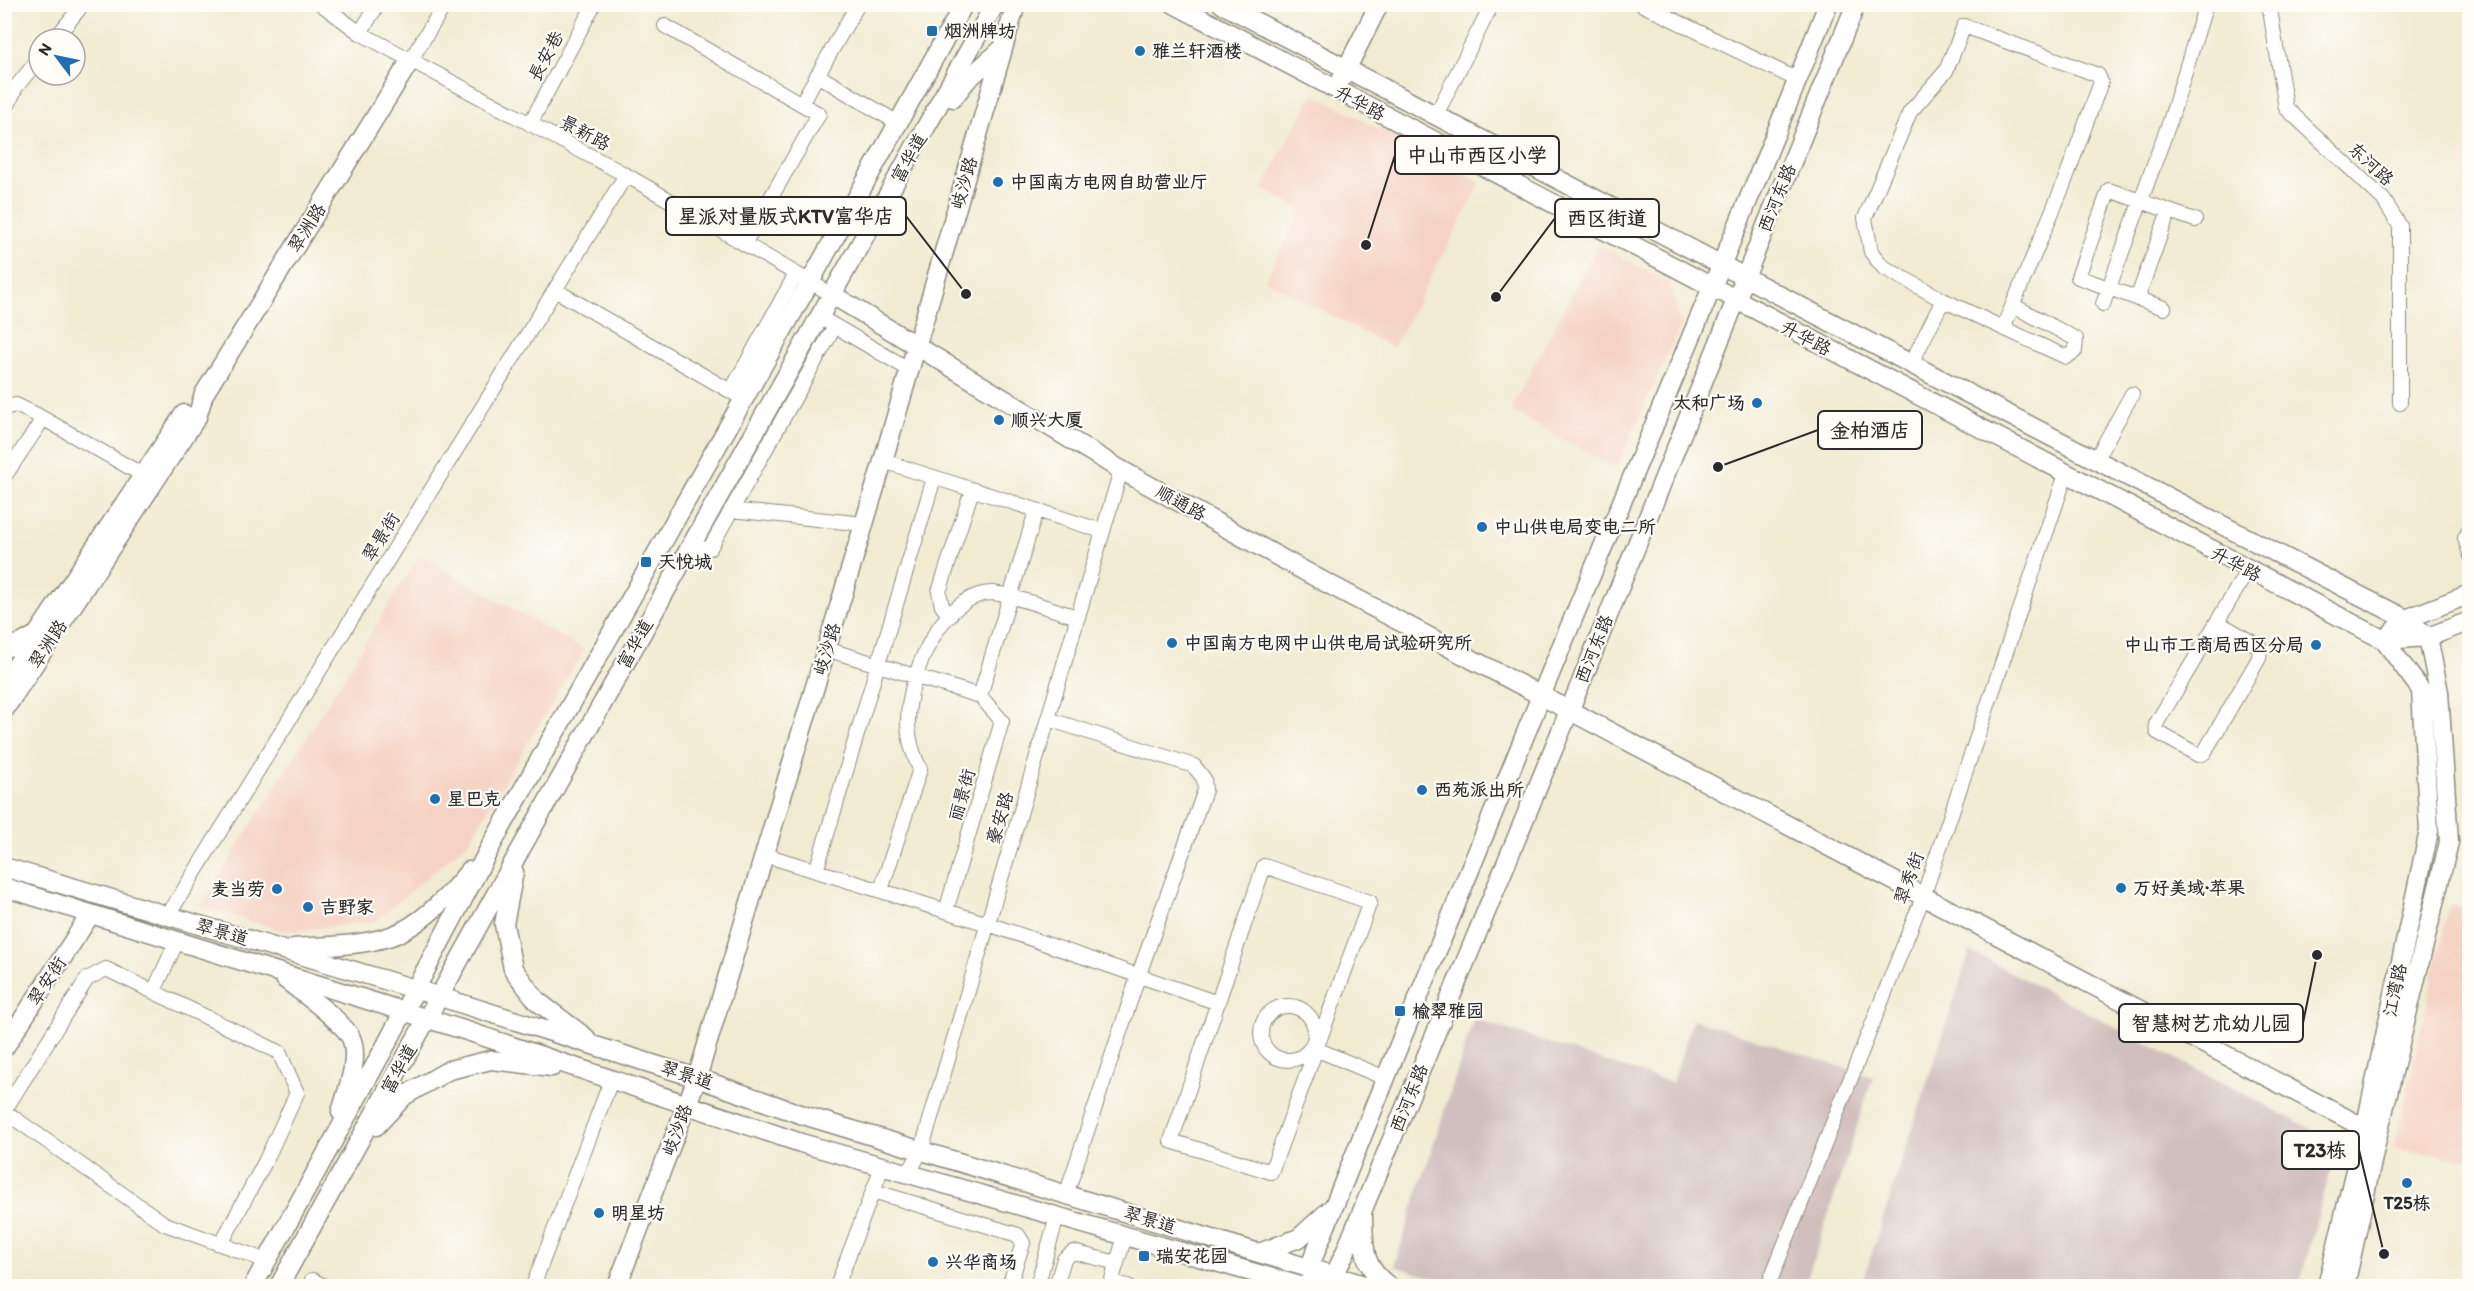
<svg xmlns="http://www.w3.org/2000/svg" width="2474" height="1291" font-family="Itim,'LXGW WenKai TC',sans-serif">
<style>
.built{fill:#f5d2c3}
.industrial{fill:#d1bfbd}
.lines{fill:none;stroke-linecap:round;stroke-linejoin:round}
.street-casing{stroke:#8e8b7e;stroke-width:16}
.secondary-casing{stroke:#8e8b7e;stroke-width:21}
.street{stroke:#fff;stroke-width:14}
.secondary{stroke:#fff;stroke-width:18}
.poi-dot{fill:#1f6fb2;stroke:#fdfcf7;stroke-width:2}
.labels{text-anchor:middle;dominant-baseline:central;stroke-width:4.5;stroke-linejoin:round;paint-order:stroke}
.poi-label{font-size:18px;font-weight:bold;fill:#2b2b2b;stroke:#fdfcf7;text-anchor:start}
.street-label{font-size:18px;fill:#2b2b2b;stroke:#fdfcf7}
.leader{fill:none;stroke:#2b2b2b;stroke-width:2}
.callout-dot{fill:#2b2b2b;stroke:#fdfcf7;stroke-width:2}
.callout{fill:#fdfcf7;stroke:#2b2b2b;stroke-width:2}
.callout-label{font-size:20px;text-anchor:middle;font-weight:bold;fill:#2b2b2b}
</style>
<rect width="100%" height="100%" fill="#fdfcf7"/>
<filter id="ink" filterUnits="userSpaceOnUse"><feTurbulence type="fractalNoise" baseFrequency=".0167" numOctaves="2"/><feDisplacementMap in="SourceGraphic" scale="12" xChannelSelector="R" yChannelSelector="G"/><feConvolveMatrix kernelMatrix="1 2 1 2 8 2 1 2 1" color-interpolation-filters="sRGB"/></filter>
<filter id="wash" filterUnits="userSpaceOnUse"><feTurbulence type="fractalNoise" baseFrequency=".008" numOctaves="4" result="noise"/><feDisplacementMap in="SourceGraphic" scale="24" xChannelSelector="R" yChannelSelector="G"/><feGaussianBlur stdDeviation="1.35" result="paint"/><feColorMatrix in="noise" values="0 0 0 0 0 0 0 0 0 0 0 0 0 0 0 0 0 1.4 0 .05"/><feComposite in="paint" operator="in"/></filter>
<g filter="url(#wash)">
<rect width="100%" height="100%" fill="#f1ebd2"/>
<path class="built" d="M1313,93L1481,183L1393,348L1265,280L1302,210L1262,189Z
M1598,245L1670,283L1681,324L1616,469L1510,410Z
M420,555L584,650L469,841L376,921L286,932L201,906Z
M2449,905L2469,909V1159L2394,1149Z"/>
<path class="industrial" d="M1970,951L2338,1143L2299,1286H1861Z
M1474,1019L1672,1083L1693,1019L1873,1077L1805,1286H1459L1394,1266Z"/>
</g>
<g filter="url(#ink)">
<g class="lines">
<defs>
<path id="street" d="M321,4L360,33L626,175L831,294
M1641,4L1798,80
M2269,4L2286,108L2383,199L2400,226V403
M665,26L819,114L744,244
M360,33L378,4
M55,39L83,4
M410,61L445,4
M817,75L898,123
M801,104L858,4
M4,114L16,87L39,59
M1436,115L1492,4
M530,124L594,4
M555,290L744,399
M2137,299L2169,211
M2103,304L2171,118L2206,4
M2164,308L2078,277L2109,190L2195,220
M828,322L910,370
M2003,328L2066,357L2075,351L2076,339L2014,306
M1911,364L1943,300L1883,267L1871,252L1865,218L1910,112L1946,71L1964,26L2098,75L2101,82L2063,186L2003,328L1943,300
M731,391L796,274
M4,408L16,405L37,415L143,475
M883,461L1102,531
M2095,461L2132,394
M4,477L43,419
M731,510L864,524
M2470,529L2465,538L2470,554
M691,544L700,549L710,548L835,326
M950,616L942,606L939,592L972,490
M2217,622L2260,647L2259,658L2204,753L2198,755L2157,732L2156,724L2248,570
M826,649L980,696
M1048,719L1194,766L1204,779L1205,790L1139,974L1066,1195
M765,855L988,924L1218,1003
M1264,866L1370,902L1271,1172L1171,1141Z
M816,871L934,478
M881,890L920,769C913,755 909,742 908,725C906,681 940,593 993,593C1010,594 1059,612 1078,617
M946,911L1002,721L980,696L1036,511
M167,917L626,175
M154,991L177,941
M1261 1033a27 27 0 1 1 54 0a27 27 0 1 1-54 0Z
M1311,1047L1385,1078
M908,1174L921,1151L1121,470
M873,1191L1018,1235L1023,1243L1009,1286
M221,1244L266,1160L297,1093L279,1052L106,969L87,979L4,1111L165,1224L267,1261
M312,1280L324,1286
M1112,1282L1128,1286
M533,1286L612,1078
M837,1286L882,1167
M1037,1286L1057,1217
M1056,1286L1064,1259L1073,1252L1117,1263
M1110,1286L1125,1236
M1768,1286L1923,897L2066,474"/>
<path id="secondary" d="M1174,4L2384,640L2421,690L2429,831L2365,1129L2327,1286
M1222,4C1617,209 2009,418 2406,619L2428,637L2439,692L2449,842L2378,1134L2345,1286
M1342,78L1379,4
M953,98L967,80L1003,48
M831,294L1121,470L1319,579L2374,1133
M2470,594L2406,619L2384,640L2428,637L2470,621
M4,648L22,643L38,634
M4,684L184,414
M4,710L197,417L204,394L410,61
M4,867L415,989L697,1078L803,1115L1368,1286
M514,872L504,924L513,969L537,1001L586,1038
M4,887L467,1031L801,1143L1300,1286
M294,948C326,946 361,946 391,936C420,926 451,894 469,871
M285,979C300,991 344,1022 351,1038C360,1058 347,1092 341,1112
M4,1048L90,915
M376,1126L404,1096L449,1070L491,1060L552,1067
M1363,1217C1364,1248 1362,1267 1389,1286
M1259,1253L1299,1238L1332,1208
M1313,1279L1309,1268C1387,1078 1462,886 1541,696C1636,465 1736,236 1828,4
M253,1286L385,1047L492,844L810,282L964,4
M279,1286L518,854L995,4
M617,1286L697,1078L883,461L1016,4
M1322,1286L1334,1276L1344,1255L1582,680L1856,4"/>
</defs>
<use href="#street" class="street-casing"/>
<use href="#secondary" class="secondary-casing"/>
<use href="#street" class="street"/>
<use href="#secondary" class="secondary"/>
</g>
</g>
<g class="poi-dot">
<rect x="926" y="25" width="12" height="12" rx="3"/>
<circle cx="1140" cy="51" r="6"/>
<circle cx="998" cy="182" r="6"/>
<circle cx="1757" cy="403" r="6"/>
<circle cx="999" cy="420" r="6"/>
<circle cx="1482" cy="527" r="6"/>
<rect x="640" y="556" width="12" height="12" rx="3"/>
<circle cx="1172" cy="643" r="6"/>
<circle cx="2316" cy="645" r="6"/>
<circle cx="1422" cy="790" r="6"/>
<circle cx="435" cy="799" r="6"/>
<circle cx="2121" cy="888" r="6"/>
<circle cx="277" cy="889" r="6"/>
<circle cx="308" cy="907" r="6"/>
<rect x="1394" y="1005" width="12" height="12" rx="3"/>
<circle cx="2407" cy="1183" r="6"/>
<circle cx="599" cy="1213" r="6"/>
<rect x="1138" y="1250" width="12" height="12" rx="3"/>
<circle cx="933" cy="1262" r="6"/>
</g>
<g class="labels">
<g class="poi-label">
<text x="944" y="31">烟洲牌坊</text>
<text x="1152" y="51">雅兰轩酒楼</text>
<text x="1010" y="182">中国南方电网自助营业厅</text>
<text x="1745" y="403" text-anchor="end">太和广场</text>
<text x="1011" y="420">顺兴大厦</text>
<text x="1494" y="527">中山供电局变电二所</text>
<text x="658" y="562">天悦城</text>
<text x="1184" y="643">中国南方电网中山供电局试验研究所</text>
<text x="2304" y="645" text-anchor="end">中山市工商局西区分局</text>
<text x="1434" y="790">西苑派出所</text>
<text x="447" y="799">星巴克</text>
<text x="2133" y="888">万好美域·苹果</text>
<text x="265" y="889" text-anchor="end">麦当劳</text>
<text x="320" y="907">吉野家</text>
<text x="1412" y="1011">榆翠雅园</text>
<text x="2407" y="1203" text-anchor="middle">T25栋</text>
<text x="611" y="1213">明星坊</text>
<text x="1156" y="1256">瑞安花园</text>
<text x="945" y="1262">兴华商场</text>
</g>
<g class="street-label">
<text transform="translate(546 56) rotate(-62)">長安巷</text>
<text transform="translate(1360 103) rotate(28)">升华路</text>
<text transform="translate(585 133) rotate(28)">景新路</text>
<text transform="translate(909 158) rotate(-61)">富华道</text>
<text transform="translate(2371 164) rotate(43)">东河路</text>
<text transform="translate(964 183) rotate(-74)">岐沙路</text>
<text transform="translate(1777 198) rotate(-68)">西河东路</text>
<text transform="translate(307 228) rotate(-58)">翠洲路</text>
<text transform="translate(1806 338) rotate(28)">升华路</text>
<text transform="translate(1181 503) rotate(29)">顺通路</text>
<text transform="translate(381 537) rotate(-58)">翠景街</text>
<text transform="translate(2236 564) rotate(28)">升华路</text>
<text transform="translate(48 644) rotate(-57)">翠洲路</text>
<text transform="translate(635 644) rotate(-61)">富华道</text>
<text transform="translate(827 649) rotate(-73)">岐沙路</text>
<text transform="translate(1594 649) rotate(-68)">西河东路</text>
<text transform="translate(962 795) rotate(-74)">丽景街</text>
<text transform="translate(1000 818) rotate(-74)">豪安路</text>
<text transform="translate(1909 878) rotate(-70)">翠秀街</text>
<text transform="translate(222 932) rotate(16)">翠景道</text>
<text transform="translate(47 981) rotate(-57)">翠安街</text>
<text transform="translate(2395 990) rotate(-78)">江湾路</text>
<text transform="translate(399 1069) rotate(-61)">富华道</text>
<text transform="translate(687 1075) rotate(18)">翠景道</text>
<text transform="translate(1409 1098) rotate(-68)">西河东路</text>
<text transform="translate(677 1130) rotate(-69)">岐沙路</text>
<text transform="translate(1150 1220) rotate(17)">翠景道</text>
</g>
</g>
<path class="leader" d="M1366 245L1395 155M966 294L906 216M1496 297L1555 218M1718 467L1818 430M2317 955L2303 1023M2384 1254L2359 1150"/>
<g class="callout-dot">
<circle cx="1366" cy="245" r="6"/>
<circle cx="966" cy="294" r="6"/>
<circle cx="1496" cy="297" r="6"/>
<circle cx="1718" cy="467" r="6"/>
<circle cx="2317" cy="955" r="6"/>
<circle cx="2384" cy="1254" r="6"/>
</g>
<g class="callout">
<rect x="1395" y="136" width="164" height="38" rx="6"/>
<rect x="666" y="197" width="240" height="38" rx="6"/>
<rect x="1555" y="199" width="104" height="38" rx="6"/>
<rect x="1818" y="411" width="104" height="38" rx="6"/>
<rect x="2119" y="1004" width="184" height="38" rx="6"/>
<rect x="2282" y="1131" width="77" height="38" rx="6"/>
</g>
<g class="callout-label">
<text x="1477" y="162">中山市西区小学</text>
<text x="786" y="223">星派对量版式KTV富华店</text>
<text x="1607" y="225">西区街道</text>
<text x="1870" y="437">金柏酒店</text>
<text x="2211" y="1030">智慧树艺术幼儿园</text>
<text x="2320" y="1157">T23栋</text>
</g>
<rect width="2474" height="1291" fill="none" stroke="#fdfcf7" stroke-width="24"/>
<g transform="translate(57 57) rotate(302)"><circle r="28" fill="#fdfcf7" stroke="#a9a8a5" stroke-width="1.5"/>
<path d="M0-4.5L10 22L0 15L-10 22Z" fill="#1f6fb2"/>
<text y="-9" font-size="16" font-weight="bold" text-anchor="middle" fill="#2b2b2b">N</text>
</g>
</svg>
